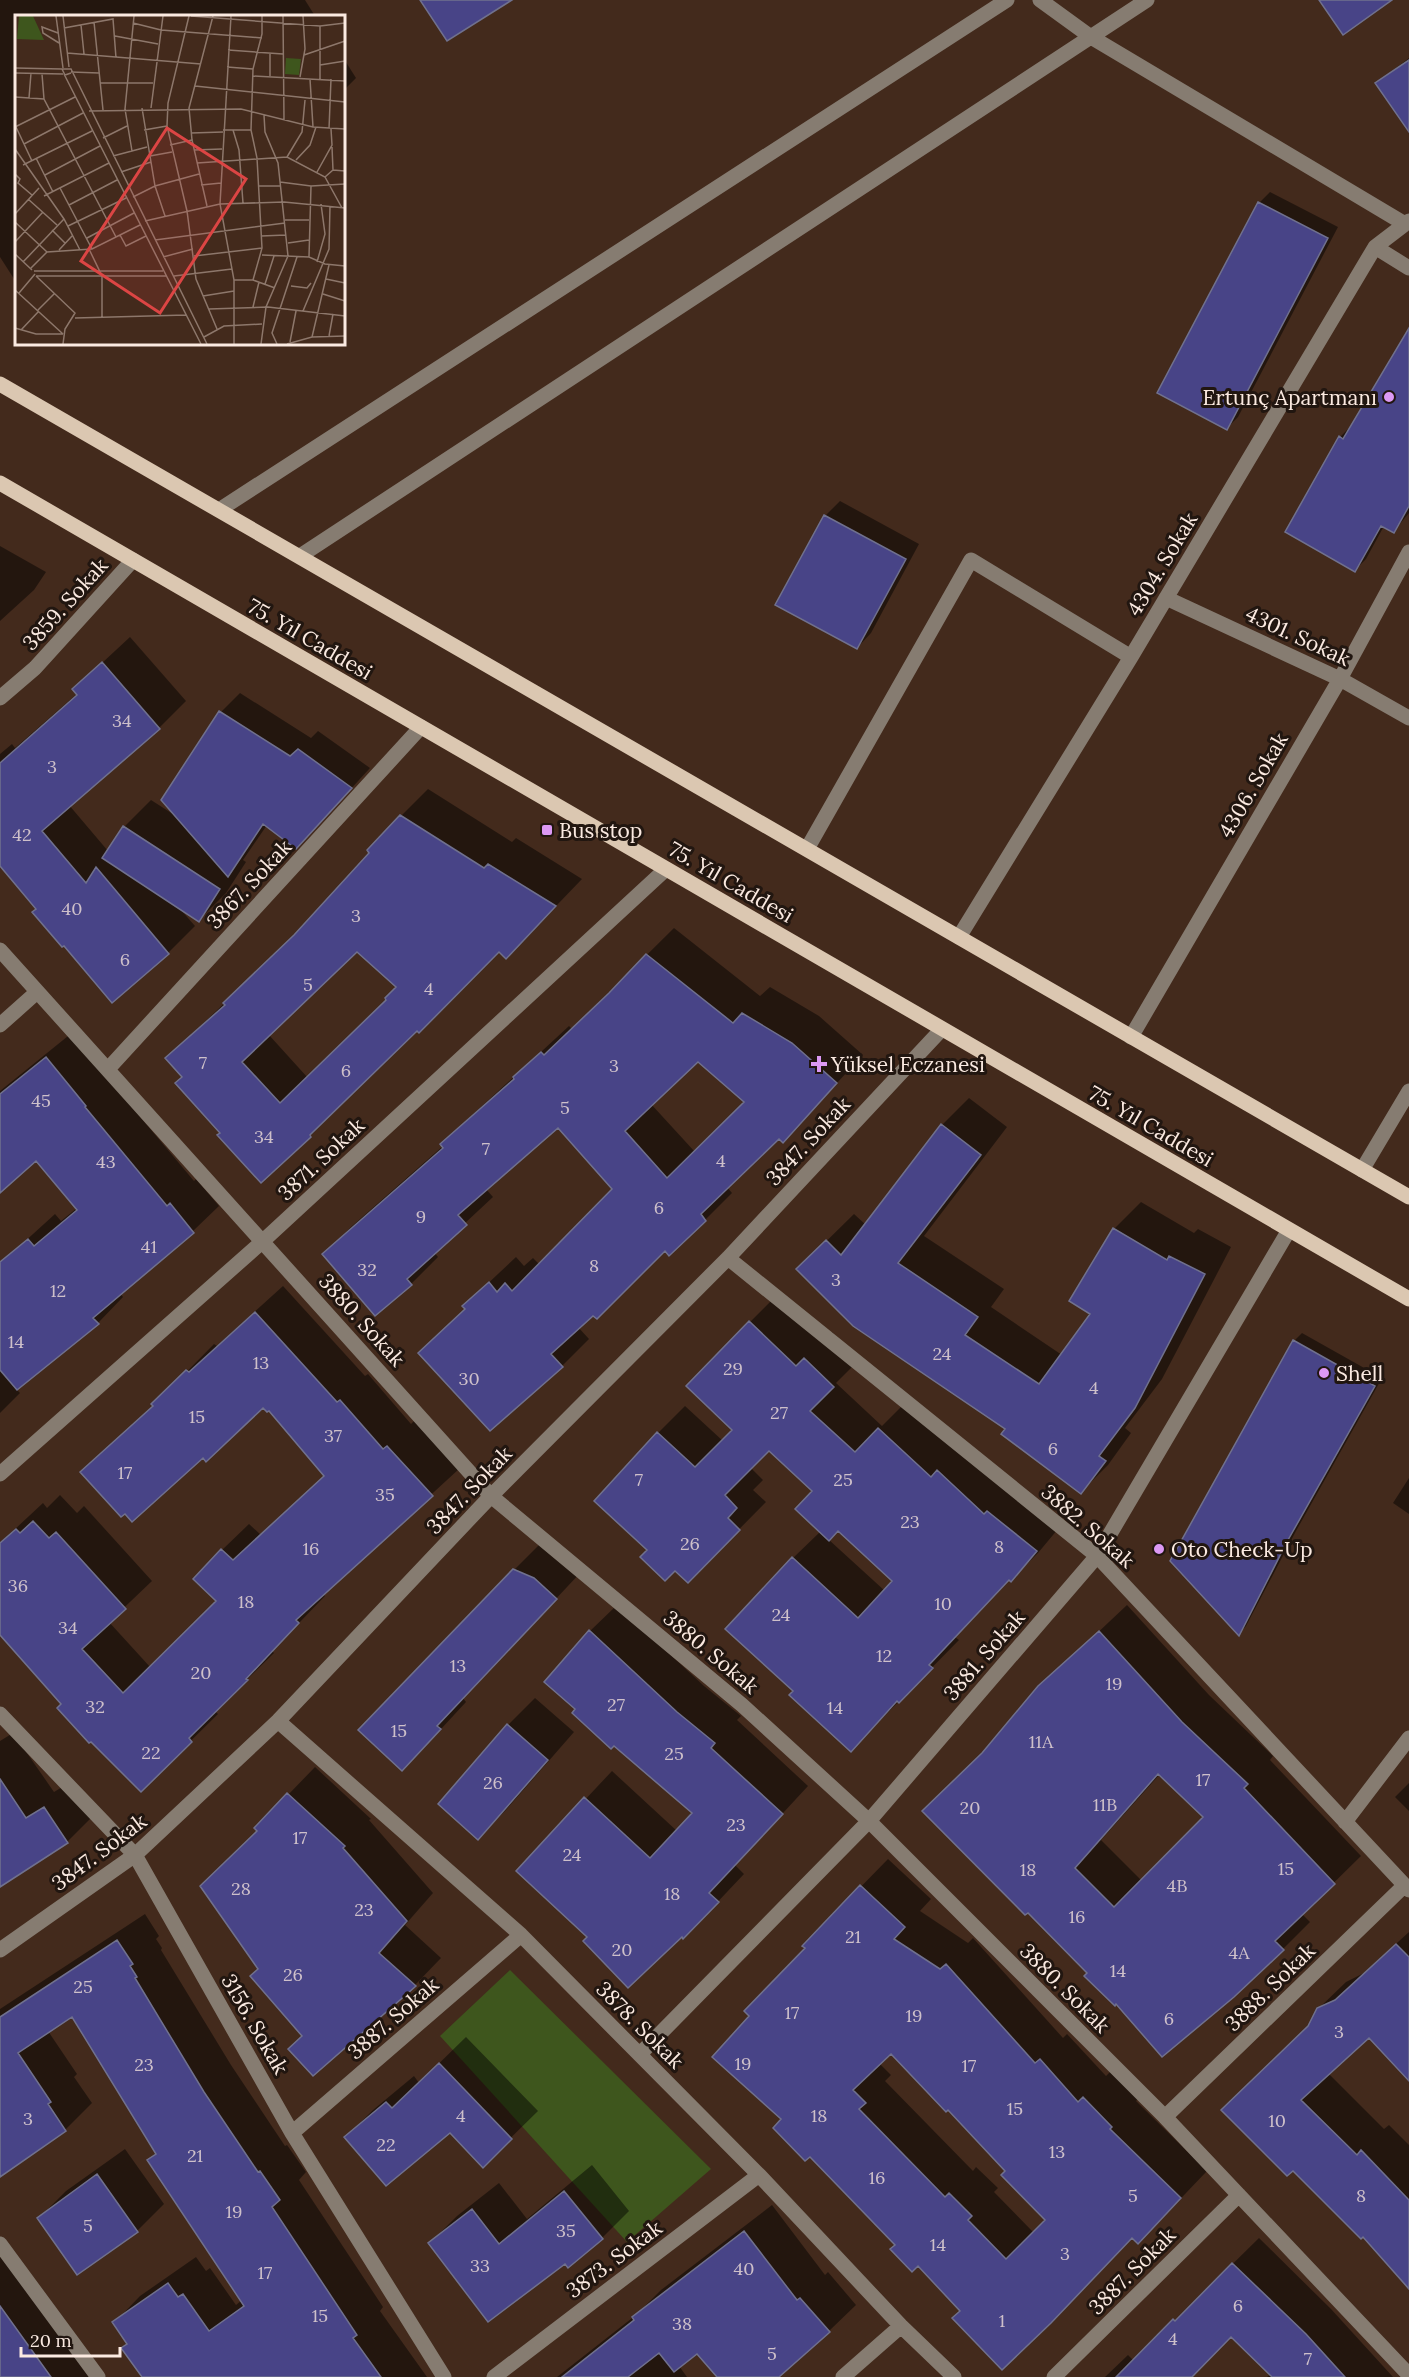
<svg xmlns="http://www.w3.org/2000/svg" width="1409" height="2377" font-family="Lora,serif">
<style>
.green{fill:#3e561d}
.shadow{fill:#0007;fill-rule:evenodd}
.building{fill:#484487;stroke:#70718e;stroke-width:1.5;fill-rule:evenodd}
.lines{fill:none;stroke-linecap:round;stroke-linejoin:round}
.minor{stroke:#867c71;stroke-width:15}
.major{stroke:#dbc7b1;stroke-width:15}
.poi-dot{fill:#dc99f4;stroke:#211610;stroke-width:2}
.labels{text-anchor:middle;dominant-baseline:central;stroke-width:6;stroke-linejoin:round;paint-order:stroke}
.number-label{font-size:18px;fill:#cec0ca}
.poi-label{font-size:21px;fill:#fbeae1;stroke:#211610;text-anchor:start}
.street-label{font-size:21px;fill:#fbeae1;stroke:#211610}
.inset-road{fill:none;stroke:#8d776b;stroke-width:1.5}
.view{fill:#dc4544;fill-opacity:0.15;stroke:#dc4544;stroke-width:3}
.inset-edge{fill:none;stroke:#fbeae1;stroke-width:3}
</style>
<rect width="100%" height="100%" fill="#432a1c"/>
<path class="green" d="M510,1970L711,2169L627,2242L440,2036Z"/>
<path class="shadow" d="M0,0H305L315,16H16V282L0,257Z
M1409,58V125L1377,83Z
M344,59L356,78L344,90Z
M1270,192L1338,227L1238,417L1227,428L1259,203Z
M1409,329V513L1394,531L1384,526L1366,559L1355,570L1340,437L1351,426Z
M840,501L919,544L871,633L857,648L777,605L825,516Z
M0,546L46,572L34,590L0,621Z
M130,637L186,701L159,728L69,805L108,851L124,827L151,800L176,816L221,712L240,693L311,738L318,731L370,768L315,828L267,825L243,860L246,862L226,893L199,920L181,910L195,926L168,953L112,1001L0,864V754L12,744L15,748L78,693L74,689Z
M428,789L512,842L516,838L582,879L533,930L499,950L417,1029L336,1108L337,1109L310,1136L222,1133L184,1077L167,1058L302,929L371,852L401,816ZM357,950L398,987L388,1000L308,1078L269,1035Z
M674,928L760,996L770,987L819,1016L863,1055L783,1141L779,1137L727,1187L732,1193L705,1220L669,1253L665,1249L578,1327L589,1339L562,1366L464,1306L516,1257L524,1266L533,1258L540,1265L614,1189L558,1126L486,1189L493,1197L434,1252L438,1257L411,1284L324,1254L351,1227L443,1146L442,1144L469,1118L542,1051L569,1026L572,1029ZM698,1060L746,1102L695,1152L651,1104Z
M73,1032L110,1081L194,1181L196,1179L219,1206L193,1231L120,1293L123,1297L98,1323L16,1389L20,1393L0,1413V1264L55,1214L61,1221L77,1208L36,1159L0,1190V1091Z
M969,1098L1007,1127L924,1236L1004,1289L991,1307L1062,1355L1092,1314L1114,1229L1141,1202L1194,1233L1198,1229L1231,1247L1162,1379L1125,1428L1131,1433L1108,1465L1081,1492L1007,1428L798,1269L854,1214L866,1225L942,1125Z
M283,1286L365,1376L368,1374L411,1424L415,1420L459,1469L323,1594L325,1596L272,1651L274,1653L215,1711L218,1714L141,1790L0,1633V1543L43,1503L47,1508L60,1495L77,1513L84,1506L152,1581L109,1622L151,1668L218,1601L222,1550L249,1524L261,1535L326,1475L269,1409L263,1405L203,1456L82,1472L154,1405L214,1344L217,1346Z
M777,1295L824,1340L832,1332L859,1360L836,1383L882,1426L906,1402L1063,1523L1038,1553L1011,1580L1009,1579L955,1637L959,1640L851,1750L795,1691L793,1558L821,1531L815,1491L769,1449L751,1468L763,1480L753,1490L766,1502L688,1581L649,1550L658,1433L685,1406L723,1441L734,1430L750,1322ZM838,1529L894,1581L885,1591L828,1539Z
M1302,1333L1382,1378L1296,1531L1246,1626L1239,1634L1294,1341Z
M1409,1478V1514L1393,1503Z
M541,1543L582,1571L463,1698L466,1702L429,1742L514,1570Z
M617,1605L704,1686L741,1716L737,1720L808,1786L735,1865L744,1874L710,1910L589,1937L518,1871L612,1771L677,1831L694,1813L590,1631Z
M1127,1605L1209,1695L1273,1756L1270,1760L1361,1856L1302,1914L1310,1922L1283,1949L1090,1973L985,1751L1040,1687ZM1160,1774L1206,1817L1142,1881L1101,1840Z
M535,1698L574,1732L505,1811L478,1838L440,1804L508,1725Z
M13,1733L54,1792L72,1781L94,1815L67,1842L0,1885V1741Z
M315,1767L371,1819L369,1820L433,1893L405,1925L441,1958L415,1985L303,2035L259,1968V1831L256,1828Z
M1409,1783V1811L1395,1797Z
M888,1859L931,1899L920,1911L968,1943L973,1938L1063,2038L1067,2034L1106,2076L1111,2071L1138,2099L1136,2101L1207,2171L1165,2215L1133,2237L962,2310L897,2245L783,2119L751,2016L807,1948L804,1945ZM891,2051L948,2108L1007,2171L1047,2220L1034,2233L994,2192L998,2188L976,2167L973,2171L885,2081L891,2075L879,2063Z
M145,1914L159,1936L156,1939L162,1948L161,1950L231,2065L285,2146L287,2145L306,2172L299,2180L383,2307L380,2311L427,2377H155L114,2323L140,2296L196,2257L206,2271L210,2268L236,2305L242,2300L149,2160L157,2152L73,2015L48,2031L77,2074L74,2077L92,2103L65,2130L0,2175V2009Z
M1409,1932V2078L1369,2036L1328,2073L1384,2129L1389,2125L1409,2145V2286L1363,2235L1293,2168L1310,2025L1318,2009L1346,1982L1364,1973Z
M466,2037L538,2111L483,2165L450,2131L346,2137L373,2110L414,2076L419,2083Z
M125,2149L164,2204L137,2231L78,2273L39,2218L66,2191Z
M592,2165L629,2211L602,2238L568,2265L565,2262L430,2243L457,2216L499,2183L527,2219Z
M772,2205L825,2275L828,2272L856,2305L829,2331L777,2377H719L697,2352L679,2366L687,2377H557L636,2315L661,2290Z
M1259,2238L1331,2309L1393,2377H1267L1271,2374L1231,2335L1190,2377H1105L1128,2355L1134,2361Z
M0,2243L101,2377H0Z"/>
<path class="building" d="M420,0H512L447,41Z
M1319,0H1392L1343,35Z
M1409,60V132L1375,83Z
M1258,202L1328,238L1227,430L1157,393Z
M1409,328V506L1394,533L1381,526L1355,572L1285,532L1339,436L1343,439Z
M824,515L906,559L857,649L775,605Z
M102,662L160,729L42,831L86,883L96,867L169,954L112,1003L64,946L62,947L32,912L36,909L0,866V763L77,695L72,689Z
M219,711L290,756L298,749L352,788L296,849L263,824L228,877L161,800Z
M400,815L484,868L488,864L556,906L506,959L499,952L419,1033L417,1031L310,1135L311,1137L261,1183L217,1135L220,1133L175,1083L182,1077L165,1058L225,1005L223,1003L294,935L369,853L367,850ZM357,952L396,987L385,998L386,1000L280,1103L242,1062Z
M123,826L220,889L199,922L102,858Z
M646,954L733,1023L742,1013L792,1043L837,1083L783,1143L779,1139L701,1214L706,1221L669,1256L665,1251L597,1319L593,1316L551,1354L563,1367L490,1431L418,1353L465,1309L462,1306L489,1282L497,1292L505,1283L512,1291L612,1189L558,1128L458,1215L467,1225L407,1279L412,1285L375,1316L322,1254L443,1148L440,1144L514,1079L513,1077L541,1052L544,1055L609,993ZM698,1062L744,1102L667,1178L625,1131Z
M46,1057L86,1106L85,1107L167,1206L170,1203L194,1233L93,1318L99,1324L17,1390L0,1370V1262L28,1239L34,1246L77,1210L36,1161L0,1193V1094Z
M941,1124L981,1155L898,1263L978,1317L965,1335L1039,1384L1090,1314L1069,1301L1113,1228L1167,1260L1169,1256L1205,1274L1135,1408L1099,1456L1106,1461L1081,1494L1001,1434L1005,1429L853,1326L796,1269L826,1240L841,1255Z
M255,1312L337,1402L340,1400L383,1449L387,1446L433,1496L296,1620L299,1623L246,1679L248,1680L189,1738L192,1742L141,1792L91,1742L89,1743L57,1708L61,1704L0,1635V1543L16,1529L20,1533L33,1521L49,1538L56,1532L126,1609L82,1649L123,1693L216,1601L193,1579L221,1549L233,1560L324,1476L269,1411L267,1412L263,1408L206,1462L203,1458L132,1522L125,1514L121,1517L80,1472L153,1406L151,1404L186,1370L189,1372Z
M749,1321L796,1366L804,1358L834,1387L810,1411L855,1452L878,1428L931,1477L937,1470L984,1514L987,1511L1037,1551L1011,1582L1009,1580L929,1665L933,1668L899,1703L897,1701L851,1752L789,1695L793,1691L725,1629L792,1557L858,1618L892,1581L838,1531L829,1541L795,1509L812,1491L769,1451L725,1495L737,1508L728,1518L740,1530L688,1583L675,1571L665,1581L640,1557L647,1550L594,1501L657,1432L695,1467L732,1430L686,1386Z
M1293,1340L1375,1386L1288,1540L1239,1636L1170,1561Z
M513,1569L534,1578L557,1599L437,1726L441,1729L402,1771L358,1730Z
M589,1630L677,1712L715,1743L711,1748L783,1814L709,1893L719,1902L683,1939L682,1937L628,1988L583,1941L587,1937L516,1871L584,1797L650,1858L692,1813L614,1746L611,1749L572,1713L575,1709L544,1682Z
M1099,1631L1182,1722L1248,1784L1244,1788L1335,1884L1275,1941L1284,1950L1234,1997L1162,2057L1116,2004L1115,2006L1084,1976L1087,1973L1028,1913L1025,1915L922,1811L982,1753L1038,1686ZM1158,1774L1203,1817L1114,1907L1075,1868Z
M507,1724L548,1760L478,1840L438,1804Z
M0,1779L26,1818L44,1807L68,1843L0,1887Z
M287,1793L345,1846L343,1848L407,1921L379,1953L416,1986L313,2076L288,2049L302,2036L250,1976L258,1969L200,1886L257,1831L254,1828Z
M860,1885L905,1927L894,1939L940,1969L946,1964L1035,2063L1040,2059L1078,2102L1083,2097L1112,2127L1110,2129L1181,2198L1138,2244L1132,2238L1051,2323L1002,2370L952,2318L960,2311L918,2266L912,2272L890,2249L895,2245L810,2157L805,2161L773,2128L781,2119L712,2057L749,2016L744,2011L805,1948L802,1946ZM891,2054L946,2112L948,2110L1005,2171L1001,2175L1045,2220L1006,2259L968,2220L972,2216L949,2193L945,2197L859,2109L866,2103L853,2090Z
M117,1940L133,1964L130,1966L137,1977L135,1978L204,2092L258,2172L260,2171L280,2200L272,2207L357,2335L353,2338L381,2377H142L121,2348L127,2344L112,2322L168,2283L178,2297L183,2294L209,2331L244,2306L147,2160L156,2154L72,2017L18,2053L51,2102L48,2104L66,2131L0,2177V2017Z
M1396,1944L1409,1957V2081L1369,2038L1301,2100L1357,2155L1361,2150L1409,2200V2289L1363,2237L1361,2239L1293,2171L1287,2176L1221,2110L1308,2026L1317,2008L1335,2000Z
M439,2063L512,2139L483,2168L450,2133L386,2186L344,2137L386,2102L392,2108Z
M97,2174L138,2232L77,2275L37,2218Z
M564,2191L603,2239L568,2268L565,2264L488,2322L428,2243L472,2209L499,2244Z
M744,2231L797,2300L800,2298L830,2332L779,2377H717L697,2354L674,2372L659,2353L628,2377H562L634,2320L632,2317Z
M1232,2263L1306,2334L1345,2377H1272L1231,2337L1192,2377H1116L1173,2319L1175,2321Z
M0,2306L51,2377H0Z"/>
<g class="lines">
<path class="minor" d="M1040,0L1091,37L1405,224
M1375,247L1409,268
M219,510L1007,0
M300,556L1147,0
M1166,598L1340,679L1409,718
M0,698L35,668L133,560
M807,849L971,560L1131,657
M959,937L1131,657L1375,247L1409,221
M0,950L491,1496L742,1705L869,1821L1165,2117L1409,2375
M0,1025L37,992
M1131,1037L1340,679L1409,552
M108,1069L421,727
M1362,1170L1409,1091
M728,1258L1097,1556L1409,1890
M0,1474L263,1241L666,869
M0,1714L135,1855L292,2133L444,2377
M278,1721L521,1935L759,2175L901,2326L954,2377
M1345,1822L1409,1738
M0,1950L135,1855L278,1721L491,1496L728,1258L942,1029
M640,2054L869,1821L1097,1556L1289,1230
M1165,2117L1404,1886
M292,2133L521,1935
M0,2244L98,2377
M494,2377L759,2175
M843,2377L901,2326
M1054,2377L1239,2195"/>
<path class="major" d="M0,384L1409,1197
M0,483L1409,1299"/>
</g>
<g class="poi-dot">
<circle cx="1389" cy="397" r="6"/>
<rect x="541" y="824" width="12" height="12" rx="3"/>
<path d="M816 1055h6v6h6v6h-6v6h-6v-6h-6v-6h6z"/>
<circle cx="1324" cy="1373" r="6"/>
<circle cx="1159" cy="1549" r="6"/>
</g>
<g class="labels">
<g class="number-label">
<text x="122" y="720">34</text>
<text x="52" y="766">3</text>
<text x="22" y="834">42</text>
<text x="72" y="908">40</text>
<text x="356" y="915">3</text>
<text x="125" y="959">6</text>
<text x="308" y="984">5</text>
<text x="429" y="988">4</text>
<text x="203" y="1062">7</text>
<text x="614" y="1065">3</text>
<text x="346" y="1070">6</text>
<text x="41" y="1100">45</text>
<text x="565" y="1107">5</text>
<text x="264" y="1136">34</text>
<text x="486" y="1148">7</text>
<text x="721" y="1160">4</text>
<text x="106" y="1161">43</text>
<text x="659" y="1207">6</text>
<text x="421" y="1216">9</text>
<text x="149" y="1246">41</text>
<text x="594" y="1265">8</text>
<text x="367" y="1269">32</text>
<text x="836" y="1279">3</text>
<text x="58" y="1290">12</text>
<text x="16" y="1341">14</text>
<text x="942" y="1353">24</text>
<text x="261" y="1362">13</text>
<text x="733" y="1368">29</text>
<text x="469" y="1378">30</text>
<text x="1094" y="1387">4</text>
<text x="779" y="1412">27</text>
<text x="197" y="1416">15</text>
<text x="333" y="1435">37</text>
<text x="1053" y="1448">6</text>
<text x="125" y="1472">17</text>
<text x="639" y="1479">7</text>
<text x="843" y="1479">25</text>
<text x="385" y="1494">35</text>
<text x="910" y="1521">23</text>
<text x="690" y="1543">26</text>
<text x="999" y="1546">8</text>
<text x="311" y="1548">16</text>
<text x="18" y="1585">36</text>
<text x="246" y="1601">18</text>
<text x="943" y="1603">10</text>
<text x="781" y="1614">24</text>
<text x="68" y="1627">34</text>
<text x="884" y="1655">12</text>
<text x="458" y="1665">13</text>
<text x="201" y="1672">20</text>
<text x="1114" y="1683">19</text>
<text x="616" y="1704">27</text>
<text x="95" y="1706">32</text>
<text x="835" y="1707">14</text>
<text x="399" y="1730">15</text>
<text x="1041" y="1741">11A</text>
<text x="151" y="1752">22</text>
<text x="674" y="1753">25</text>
<text x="1203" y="1779">17</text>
<text x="493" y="1782">26</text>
<text x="1105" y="1804">11B</text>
<text x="970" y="1807">20</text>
<text x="736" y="1824">23</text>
<text x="300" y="1837">17</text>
<text x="572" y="1854">24</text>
<text x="1286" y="1868">15</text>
<text x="1028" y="1869">18</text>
<text x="1177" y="1885">4B</text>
<text x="241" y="1888">28</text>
<text x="672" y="1893">18</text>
<text x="364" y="1909">23</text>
<text x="1077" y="1916">16</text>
<text x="853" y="1936">21</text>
<text x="622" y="1949">20</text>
<text x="1239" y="1952">4A</text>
<text x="1118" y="1970">14</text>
<text x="293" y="1974">26</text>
<text x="83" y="1986">25</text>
<text x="792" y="2012">17</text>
<text x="914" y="2015">19</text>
<text x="1169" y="2018">6</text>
<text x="1339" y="2031">3</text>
<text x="743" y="2063">19</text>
<text x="144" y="2064">23</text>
<text x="969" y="2065">17</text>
<text x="1015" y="2108">15</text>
<text x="461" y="2115">4</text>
<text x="819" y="2115">18</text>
<text x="28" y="2118">3</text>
<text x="1277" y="2120">10</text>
<text x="386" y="2144">22</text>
<text x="1057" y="2151">13</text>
<text x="195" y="2155">21</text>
<text x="877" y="2177">16</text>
<text x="1133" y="2195">5</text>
<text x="1361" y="2195">8</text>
<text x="234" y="2211">19</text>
<text x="88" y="2225">5</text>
<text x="566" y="2230">35</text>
<text x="938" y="2244">14</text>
<text x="1065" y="2253">3</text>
<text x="480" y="2265">33</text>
<text x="744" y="2268">40</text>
<text x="265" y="2272">17</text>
<text x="1238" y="2305">6</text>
<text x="320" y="2315">15</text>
<text x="1002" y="2320">1</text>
<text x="682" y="2323">38</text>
<text x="1173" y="2338">4</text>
<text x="772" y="2353">5</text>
<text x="1308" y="2358">7</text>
</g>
<g class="poi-label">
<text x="1377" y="397" text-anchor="end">Ertunç Apartmanı</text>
<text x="559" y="830">Bus stop</text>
<text x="831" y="1064">Yüksel Eczanesi</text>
<text x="1336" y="1373">Shell</text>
<text x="1171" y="1549">Oto Check-Up</text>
</g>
<g class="street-label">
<text transform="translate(1162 564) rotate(-59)">4304. Sokak</text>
<text transform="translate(65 604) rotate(-48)">3859. Sokak</text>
<text transform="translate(1298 636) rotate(25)">4301. Sokak</text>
<text transform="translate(310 639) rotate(30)">75. Yıl Caddesi</text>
<text transform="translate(1253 785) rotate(-60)">4306. Sokak</text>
<text transform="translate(731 882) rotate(30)">75. Yıl Caddesi</text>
<text transform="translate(249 884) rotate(-47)">3867. Sokak</text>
<text transform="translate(1151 1126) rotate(30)">75. Yıl Caddesi</text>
<text transform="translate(808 1141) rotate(-47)">3847. Sokak</text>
<text transform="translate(321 1159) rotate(-43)">3871. Sokak</text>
<text transform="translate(362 1320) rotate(48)">3880. Sokak</text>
<text transform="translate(469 1490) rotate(-46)">3847. Sokak</text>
<text transform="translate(1088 1526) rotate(41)">3882. Sokak</text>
<text transform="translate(711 1652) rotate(40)">3880. Sokak</text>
<text transform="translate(984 1655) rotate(-49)">3881. Sokak</text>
<text transform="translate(99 1852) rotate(-37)">3847. Sokak</text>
<text transform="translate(1270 1987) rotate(-44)">3888. Sokak</text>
<text transform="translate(1065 1988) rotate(45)">3880. Sokak</text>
<text transform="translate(393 2018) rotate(-41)">3887. Sokak</text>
<text transform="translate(255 2024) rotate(60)">3156. Sokak</text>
<text transform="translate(640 2025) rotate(45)">3878. Sokak</text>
<text transform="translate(614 2259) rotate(-37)">3873. Sokak</text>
<text transform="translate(1132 2271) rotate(-45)">3887. Sokak</text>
</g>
</g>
<g transform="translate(15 15)">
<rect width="330" height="330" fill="#432a1c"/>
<path d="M4,1H18L29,25L2,24ZM271,43L286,44L284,60L270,59Z" fill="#3e561d"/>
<path class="inset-road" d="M41,1L48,53M48,1L54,52M174,1L153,88L152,111L172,196L181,264L202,314M176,1L305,11L330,8M216,1L205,189L219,265V329M268,1L269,105M79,7L88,95M118,8L146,15L247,23M66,10L69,39M49,13L98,4L101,43M43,18L27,12L28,18L44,28M100,21L143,29M213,35L268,39M52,38L186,49M289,40L330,26M305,50L330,46M212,52L238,54M0,53L47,54M56,57L84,58M0,58L48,59M56,58L50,60L47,54H56L192,329M27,59L29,84L101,222M49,59L186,329M238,61L330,66M255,61V38M285,62L290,34L288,1M295,64L298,112M305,64V11M85,68H138M180,71L330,87M0,82L29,84M14,83L16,58M127,93L140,171L150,201M136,93L148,1M74,96L226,94L298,112L330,114M0,112L60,82M1,112L17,146M314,114L316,64M129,115L152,111M208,115H236M218,115L224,135L228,188M176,118L208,117M88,123L112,111M9,129L68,98M155,130L177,125M317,132L318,155M0,134L49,204L65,235M179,135L207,134M117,136L110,94L119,1M98,141L132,132M135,141L157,137M272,142L287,117L290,85M21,143L38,177M281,145L295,130L301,112M182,148L272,142L310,162L327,193M8,150L77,116M106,157L136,147M302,157L317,130L316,114M0,159L5,164L3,168L17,180M30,160L85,131M310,162L318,155L330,156M265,167L296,171L330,169M186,170L206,168M244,171H266M45,173L77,234M29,181L94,148M118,182L140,171L184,159M13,184L42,210M54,190L102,165M192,191L177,125L174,93L198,1M0,199L24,173M270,205H294M130,206L205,189L269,187L330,193M0,207L32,237M53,211L111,183M37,215L50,228M105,220L111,231L131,221M246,221L271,220M72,223L119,198M140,225L270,208M0,227L28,197M273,228L294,225M74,234L87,261V302M44,235L57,221M0,239L17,255M247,240L294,242L310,249L330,251M179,241L247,233M148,242L178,234M294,242L296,171M8,247L49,204M302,247L310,219L306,189M16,253L32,237L77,234L125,210M19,256H148M21,261H151M21,261L60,298L50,314L48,329M159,261L217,254M311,264L330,268M219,265H238L260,273M238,265L247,233L242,143L236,115L238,54L247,19V1M250,269L259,241M276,271L292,273L296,268M0,275L48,319M4,278L20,259M308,279L330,286M188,281L219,276M238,292L244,267M194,294L253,292L330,301M23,295L39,279M288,296L314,234L315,191M60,303L171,300M0,313L21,319H48M6,315L24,296M314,321L318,299M189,322L209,311L247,309M297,322L314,250M275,327L281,296M246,329L251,292L273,241L263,148L250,117L249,100M262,329L257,318L282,242M272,329L297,322L330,321"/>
<path class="view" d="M152,113L231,164L145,298L66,246Z"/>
<rect width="330" height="330" class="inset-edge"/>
</g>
<path d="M21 2347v9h99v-9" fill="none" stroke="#fbeae1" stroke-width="3"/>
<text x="30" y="2347" font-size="18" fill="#fbeae1" stroke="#211610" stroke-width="4.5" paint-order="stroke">20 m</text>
</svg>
